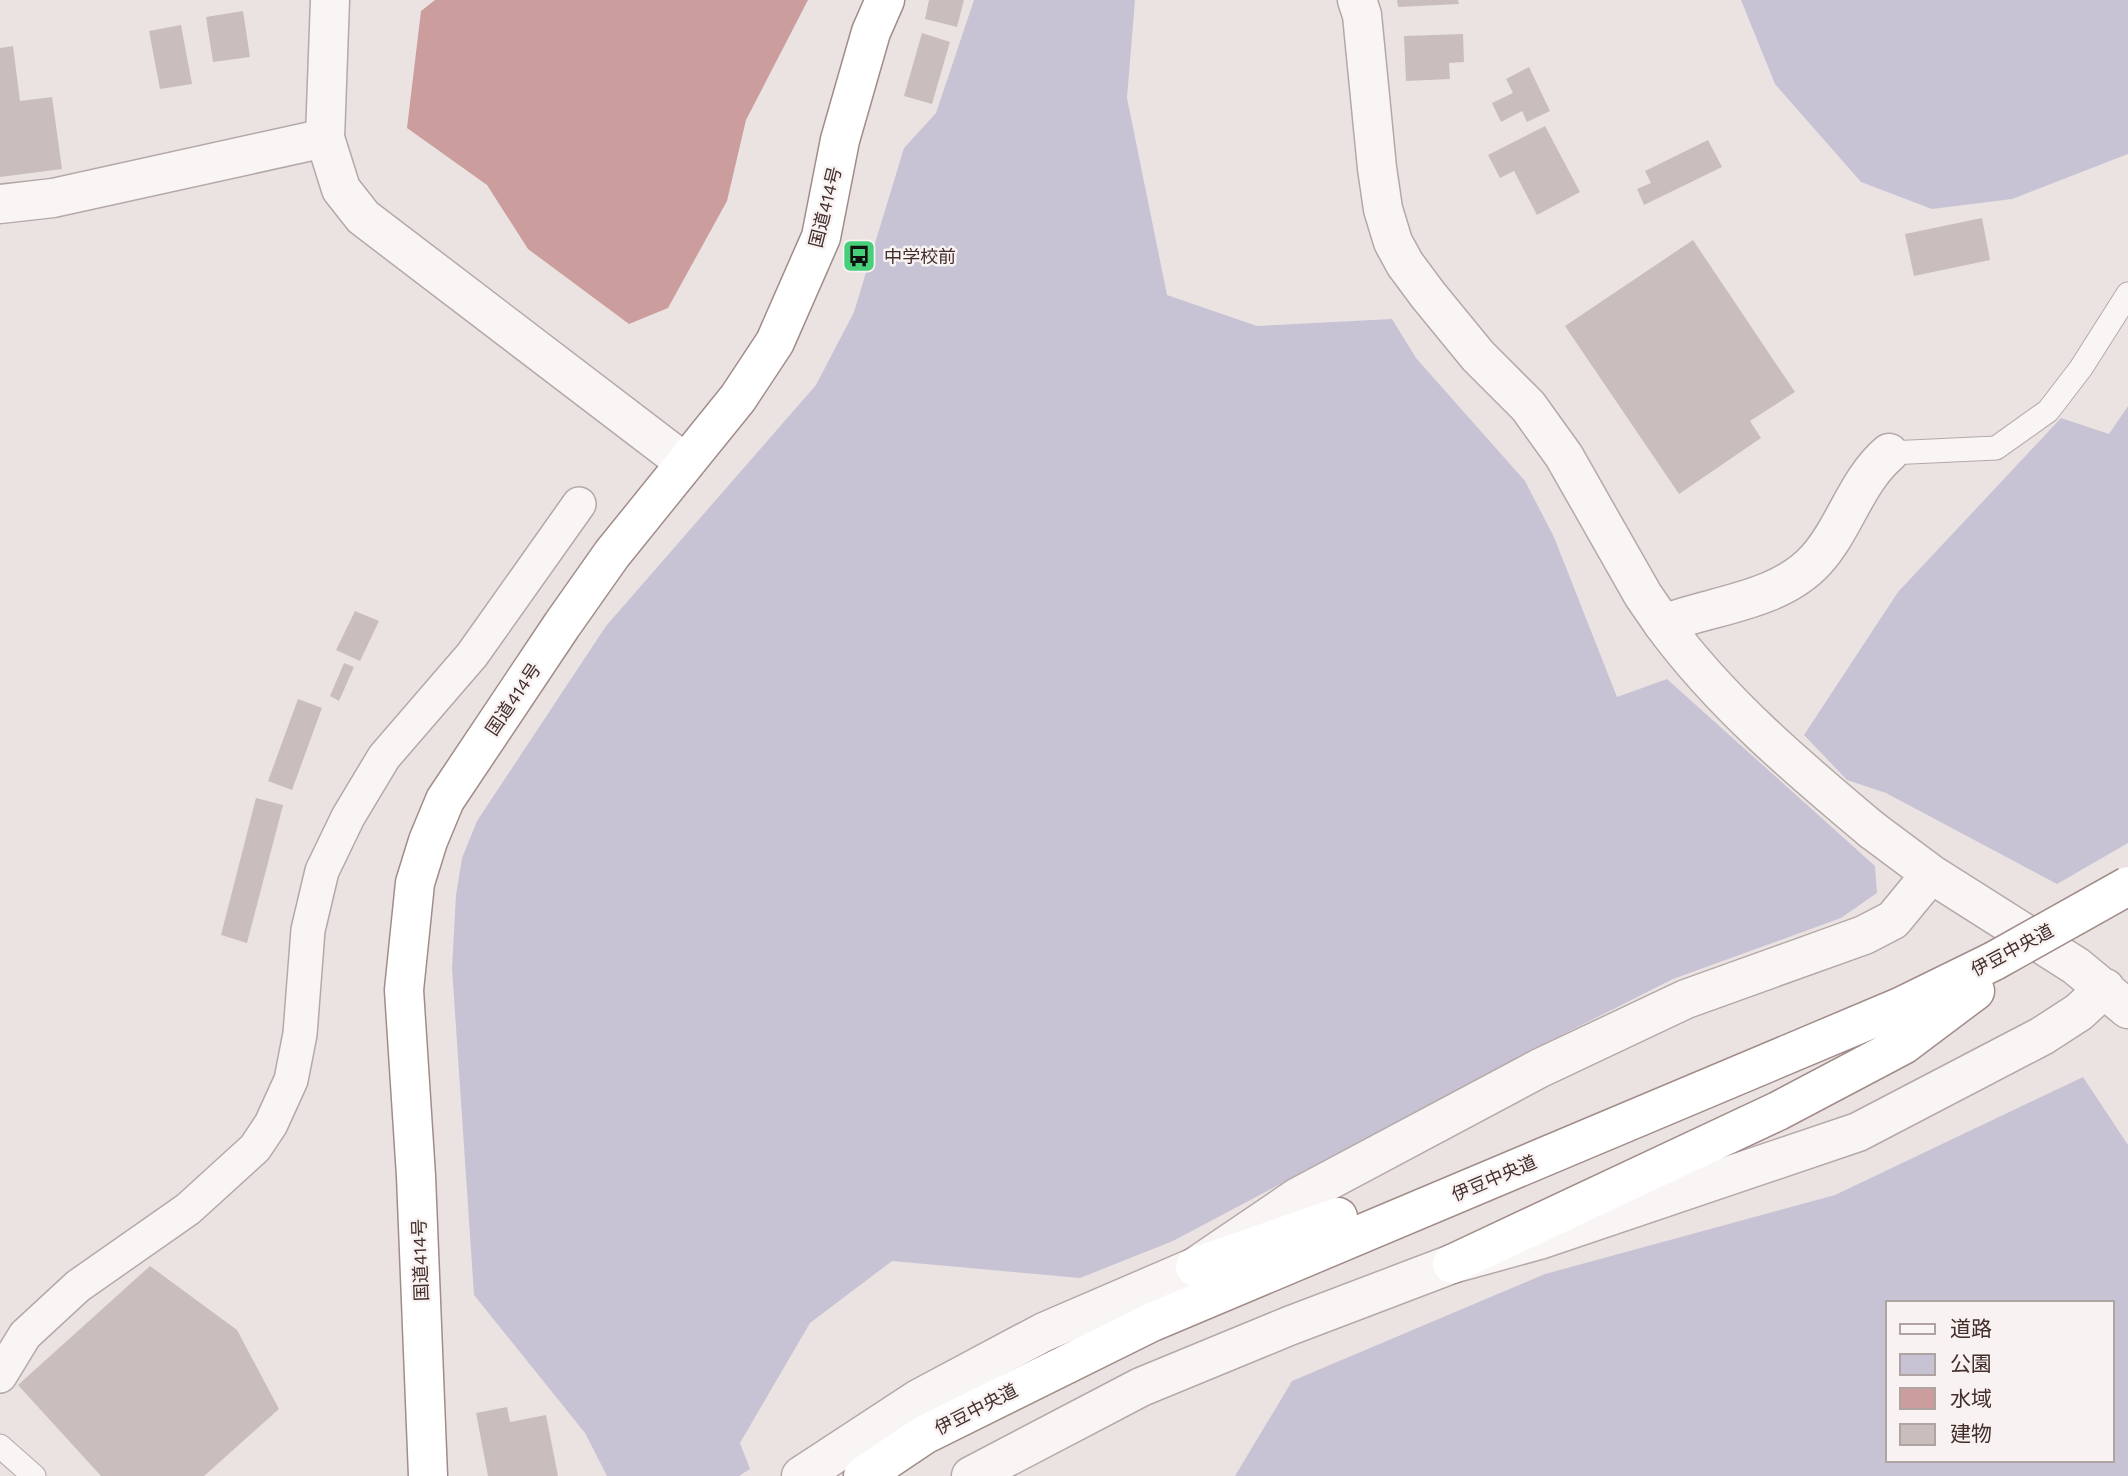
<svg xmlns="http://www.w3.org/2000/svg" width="2128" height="1476" font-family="'Work Sans','Noto Sans JP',sans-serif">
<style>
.green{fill:#c8c3d4;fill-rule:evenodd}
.water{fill:#cb9e9d}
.building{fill:#cabebc}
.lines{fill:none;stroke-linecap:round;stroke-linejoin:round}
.service-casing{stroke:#b5a9a7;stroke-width:25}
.pedestrian-casing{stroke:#b5a9a7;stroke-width:36}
.minor-casing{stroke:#b5a9a7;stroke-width:41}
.tertiary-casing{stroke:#b5a9a7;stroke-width:41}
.trunk-casing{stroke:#a18c89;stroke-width:41}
.motorway-casing{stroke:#a18c89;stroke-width:41}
.service{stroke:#f9f5f5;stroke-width:23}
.pedestrian{stroke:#f9f5f5;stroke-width:33}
.minor{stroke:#f9f5f5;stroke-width:38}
.tertiary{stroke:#f9f5f5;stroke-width:38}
.trunk{stroke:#fff;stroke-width:38}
.motorway{stroke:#fff;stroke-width:38}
.motorway-bridge-casing{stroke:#a18c89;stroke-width:41;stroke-linecap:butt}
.motorway-bridge{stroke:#fff;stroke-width:38}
.labels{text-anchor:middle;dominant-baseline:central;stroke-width:5;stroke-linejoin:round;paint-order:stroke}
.street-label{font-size:18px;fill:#432e2a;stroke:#f8f2f2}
.poi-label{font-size:18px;fill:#432e2a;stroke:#f8f2f2;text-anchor:start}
</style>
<rect width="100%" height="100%" fill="#ebe3e2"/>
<path class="green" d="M974,0H1135L1127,98L1167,295L1257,326L1392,319L1416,358L1525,481L1554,537L1617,697L1667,679L1875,866L1877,893L1841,918L1673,979L1552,1040L1173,1241L1080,1278L892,1261L810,1323L740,1443L750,1469L739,1476H607L585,1433L474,1295L452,968L456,895L462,858L477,821L606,626L816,385L854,312L904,148L936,113Z
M1741,0H2128V154L2012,199L1932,209L1861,182L1775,84Z
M2128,406V843L2057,884L1886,793L1847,780L1804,735L1898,592L2061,418L2109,434Z
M2083,1077L2128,1145V1476H1235L1292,1381L1545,1274L1835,1195ZM1888,1303H2112V1460H1888Z"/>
<path class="water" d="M435,0H808L746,120L727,201L668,308L629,324L528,249L487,185L407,128L421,11Z"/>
<path class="building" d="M929,0H964L957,27L925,19Z
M1397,0H1458L1459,4L1398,7Z
M243,11L250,57L213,62L206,17Z
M181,25L192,84L160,89L149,31Z
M922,33L950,42L932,104L904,96Z
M1463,34L1464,62L1449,63L1450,79L1406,81L1404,36Z
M13,46L20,101L52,97L62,169L0,177V48Z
M1529,67L1550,111L1527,122L1522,111L1501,122L1492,103L1513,93L1506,79Z
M1545,126L1580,192L1537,215L1514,171L1500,178L1488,155Z
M1708,140L1722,167L1644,205L1637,189L1651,183L1645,171Z
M1982,218L1990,260L1914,276L1905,234Z
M1693,240L1795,392L1750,421L1761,438L1679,494L1565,326Z
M355,611L379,621L360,661L336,650Z
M344,663L354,667L339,701L330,696Z
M298,699L322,708L292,790L268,781Z
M256,798L283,805L247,943L221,935Z
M150,1266L237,1330L279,1409L204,1476H101L18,1385Z
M507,1407L510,1422L546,1415L558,1476H488L476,1413Z"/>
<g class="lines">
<defs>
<path id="service" d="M1889,453L1996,448L2048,411L2081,368L2128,294
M0,1446L34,1476"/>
<path id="pedestrian" d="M0,1376L25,1335L78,1286L188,1209L255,1148L271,1124L291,1080L300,1034L308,930L322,871L348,817L384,757L472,655L579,504"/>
<path id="minor" d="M0,204L53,198L325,138
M1872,830C1798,768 1720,702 1663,624C1713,605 1779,601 1816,560C1845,528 1856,481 1889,453"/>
<path id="tertiary" d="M330,0L325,138L341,189L363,217L684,462
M1357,0L1362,15L1377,168L1383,209L1393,242L1405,264L1428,295L1478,356L1528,406L1564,456L1643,595L1663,624
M1872,830L1931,874L2076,966L2128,1009
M801,1476L920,1398L1044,1332L1195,1267L1298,1197L1540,1068L1686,999L1864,935L1893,920L1931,874
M971,1476L1141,1387L1289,1326L1452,1264L1539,1240L1858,1132L2042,1036L2079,1012L2105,988"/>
<path id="trunk" d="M428,1476L416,1176L404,990L415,883L428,841L445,800L562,625L612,554L738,398L775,342L821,237L840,140L871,32L885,0"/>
<path id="motorway" d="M1452,1264L1778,1111L1903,1045L1975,991
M1195,1267L1338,1217
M863,1476L924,1435L1152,1322L1900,1007L1994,961"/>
</defs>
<use href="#service" class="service-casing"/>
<use href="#pedestrian" class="pedestrian-casing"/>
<use href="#minor" class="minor-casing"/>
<use href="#tertiary" class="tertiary-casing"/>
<use href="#trunk" class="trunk-casing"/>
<use href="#motorway" class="motorway-casing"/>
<use href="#service" class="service"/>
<use href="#pedestrian" class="pedestrian"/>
<use href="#minor" class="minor"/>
<use href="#tertiary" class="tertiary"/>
<use href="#trunk" class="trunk"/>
<use href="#motorway" class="motorway"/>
<defs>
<path id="motorway-bridge" d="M1994,961L2128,886"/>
</defs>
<use href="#motorway-bridge" class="motorway-bridge-casing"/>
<use href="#motorway-bridge" class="motorway-bridge"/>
</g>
<defs>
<symbol id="bus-square" viewBox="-11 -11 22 22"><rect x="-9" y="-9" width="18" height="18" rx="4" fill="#47d079" stroke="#f8f2f2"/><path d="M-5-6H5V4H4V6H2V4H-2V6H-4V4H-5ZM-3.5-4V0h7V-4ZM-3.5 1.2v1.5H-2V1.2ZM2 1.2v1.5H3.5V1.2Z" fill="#111"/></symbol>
</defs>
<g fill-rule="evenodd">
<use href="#bus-square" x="840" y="237" width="38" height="38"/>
</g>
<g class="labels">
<g class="street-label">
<text transform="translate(825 207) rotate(-76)">国道414号</text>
<text transform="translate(513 699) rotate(-56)">国道414号</text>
<text transform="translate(2012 950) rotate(-28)">伊豆中央道</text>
<text transform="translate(1494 1178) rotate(-23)">伊豆中央道</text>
<text transform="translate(420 1260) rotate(-92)">国道414号</text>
<text transform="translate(976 1409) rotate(-27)">伊豆中央道</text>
</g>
<g class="poi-label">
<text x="884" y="256">中学校前</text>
</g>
</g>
<rect x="1886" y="1301" width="228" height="161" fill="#f8f2f2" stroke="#b0a4a2" stroke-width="2"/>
<rect x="1900" y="1324" width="35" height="10" fill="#f9f5f5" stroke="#b0a4a2" stroke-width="2"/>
<text x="1950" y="1336" font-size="21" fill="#432e2a">道路</text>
<rect x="1900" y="1354" width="35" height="21" fill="#c8c3d4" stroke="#b0a4a2" stroke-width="2"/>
<text x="1950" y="1371" font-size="21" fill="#432e2a">公園</text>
<rect x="1900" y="1388" width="35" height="21" fill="#cb9e9d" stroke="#b0a4a2" stroke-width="2"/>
<text x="1950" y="1406" font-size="21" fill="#432e2a">水域</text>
<rect x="1900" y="1424" width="35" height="21" fill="#cabebc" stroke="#b0a4a2" stroke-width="2"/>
<text x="1950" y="1441" font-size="21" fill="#432e2a">建物</text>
</svg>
